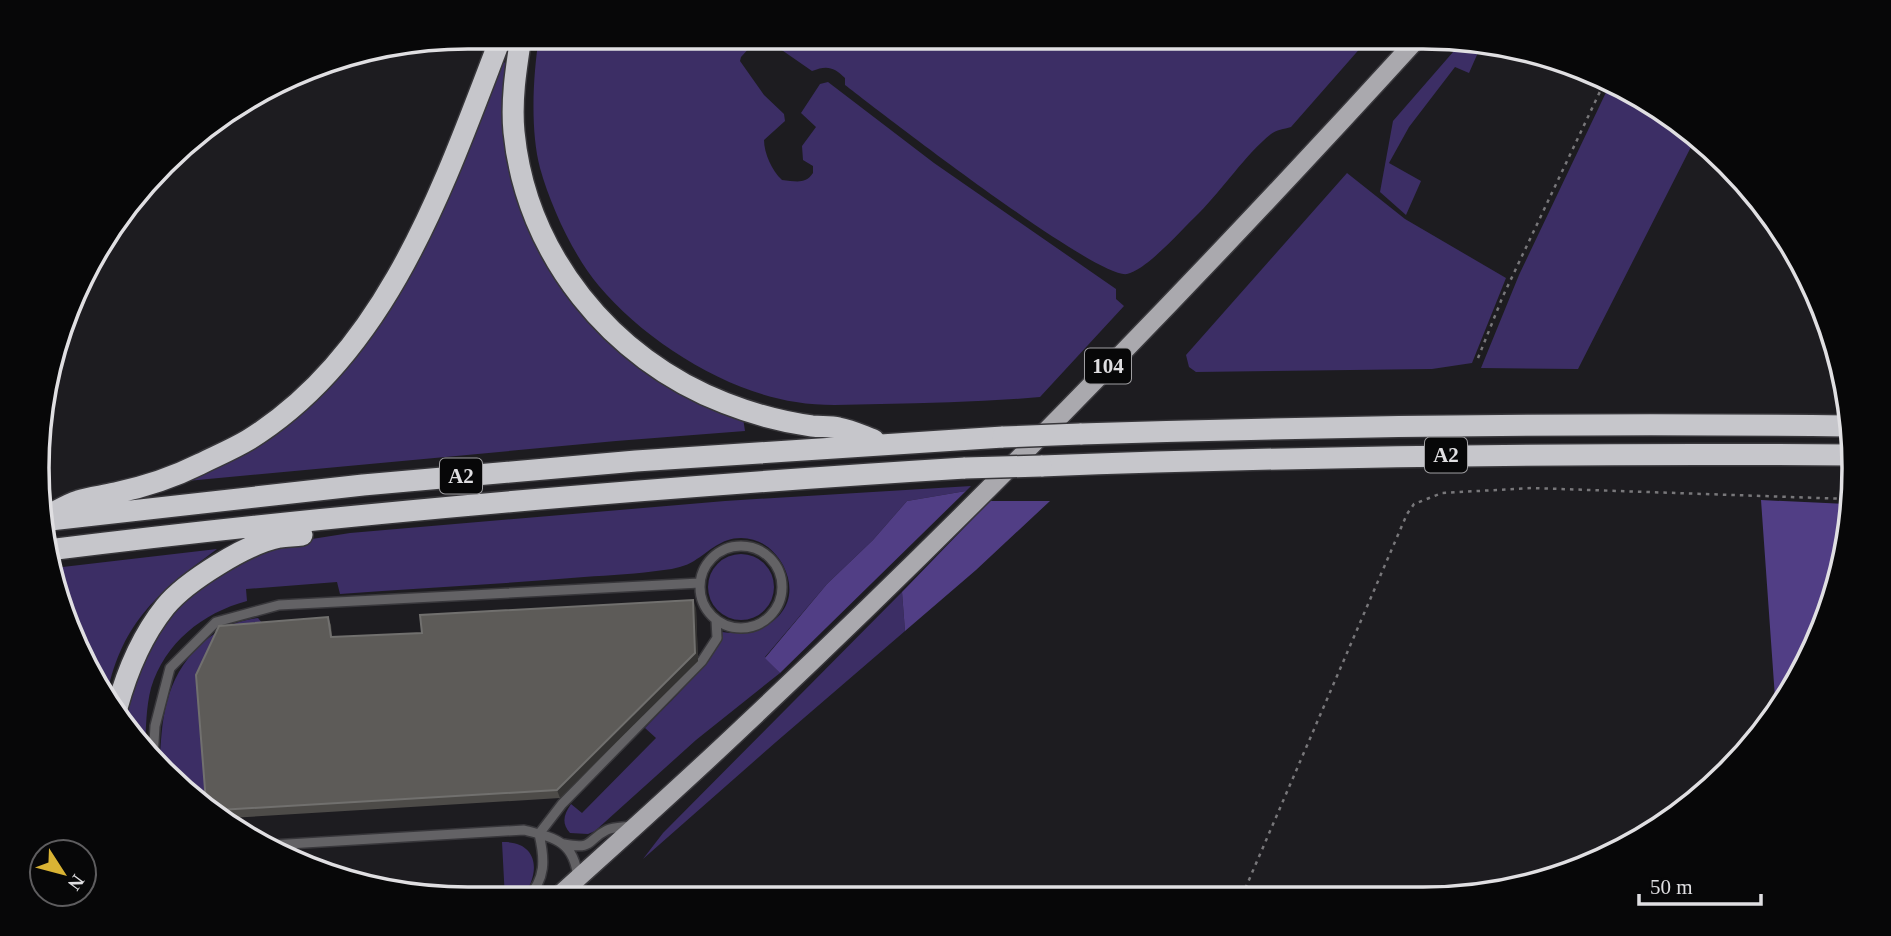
<svg xmlns="http://www.w3.org/2000/svg" width="1891" height="936" font-family="'Times New Roman',serif">
<style>
.green{fill:#3c2e65}
.forest{fill:#513e85}
.lines{fill:none;stroke-linecap:round;stroke-linejoin:round}
.service-casing{stroke:#38373b;stroke-width:12}
.primary-casing{stroke:#38373b;stroke-width:21}
.motorway-casing{stroke:#38373b;stroke-width:24}
.path{stroke:#78777a;stroke-width:2.5;stroke-dasharray:3.5 5;stroke-linecap:butt}
.service{stroke:#636265;stroke-width:9}
.primary{stroke:#aaa9ae;stroke-width:18}
.motorway{stroke:#c6c6cb;stroke-width:21}
.motorway-bridge-casing{stroke:#38373b;stroke-width:24;stroke-linecap:butt}
.motorway-bridge{stroke:#c6c6cb;stroke-width:21}
.wall{fill:#4d4b48}
.shaded-wall{fill:#333231}
.building{fill:#5d5b58;stroke:#71706e;stroke-width:2}
.labels{text-anchor:middle;dominant-baseline:central;stroke-width:5;stroke-linejoin:round;paint-order:stroke}
.shield{fill:#070708;stroke:#9f9ea1;stroke-width:2}
.shield-label{font-size:21px;font-weight:bold;fill:#e0dfe2}
.rim{fill:none;stroke:#e0dfe2;stroke-width:3.5}
</style>
<rect width="100%" height="100%" fill="#1d1c20"/>
<path class="green" d="M539,37H737L751,46L741,57L740,61L764,95L784,114L785,121L764,140C764,153 772,171 782,180C795,181 805,185 813,173V166L803,160L802,146L816,127L801,113L820,84L828,82L934,163L1116,289V299L1124,306L1040,397C987,402 934,403 881,404C853,404 824,407 796,402C726,392 644,340 599,286C573,255 551,207 540,168C530,130 533,75 539,37Z
M763,37H1370L1291,127C1284,129 1276,130 1271,134C1245,155 1223,189 1199,213C1183,228 1147,270 1127,274C1097,280 880,112 845,85V78C834,67 827,65 812,71Z
M1460,44L1480,48L1469,73L1455,67L1409,127L1389,163L1421,181L1406,215L1380,192L1393,121Z
M502,60L506,64C505,76 502,89 502,102C503,251 601,377 743,418L745,431L616,441L187,481L334,375Z
M1610,84L1694,141L1578,369L1481,368L1519,275Z
M1347,173L1405,219L1506,278L1472,363L1432,369L1196,372L1189,367L1186,355Z
M971,486L966,491L907,501L873,540L827,584L765,657L780,673L696,740L595,831L588,834L570,833C561,823 564,814 571,804L582,813L656,738L645,728C668,703 713,663 722,632C763,639 806,610 783,565C774,549 760,538 741,538C721,538 710,551 694,561C686,566 674,569 664,570C638,574 611,575 584,577C503,584 421,588 340,594L337,582L246,589L247,601C202,613 165,643 151,688C146,707 146,729 145,748L122,716L124,704L160,621L200,584L274,545L350,533L725,501Z
M217,549C159,592 123,620 107,694L81,659L54,568Z
M708 587a33 33 0 1 1 66 0a33 33 0 1 1-66 0Z
M902,592L905,631L776,742L643,859L663,833Z
M258,618L263,624L208,803L163,773L159,767C161,746 161,723 167,702C178,659 212,623 258,618Z
M502,842C540,841 541,875 521,899H505Z"/>
<path class="forest" d="M966,491L780,673L765,658L827,584L873,540L907,501Z
M1761,500L1847,504L1821,633L1776,712Z
M990,501H1050L976,570L905,631L902,592Z"/>
<g class="lines">
<defs>
<path id="service" d="M700 587a41 41 0 1 1 82 0a41 41 0 1 1-82 0Z
M153,759L155,726L170,668L216,622L279,605L700,583
M539,834L562,804L702,661L717,638L716,620
M564,844C595,850 586,840 607,830C613,827 624,827 631,826
M271,845L524,830C555,838 574,841 578,878
M527,899C546,878 545,860 539,834"/>
<path id="primary" d="M555,899C619,841 683,784 745,725C979,505 1203,274 1419,37"/>
<path id="motorway" d="M521,37C516,69 511,100 514,132C526,254 611,359 725,403C753,414 783,422 812,426C821,427 830,426 839,428C851,430 863,436 874,440
M1080,434C1335,426 1590,423 1846,426
M1041,466C1311,456 1581,453 1852,455
M49,515C59,510 68,504 78,501C90,497 103,496 115,493C144,487 174,477 200,464C216,456 233,449 248,440C388,354 445,182 501,37
M41,521L363,485L636,461L1003,437
M48,550C353,512 659,487 965,468
M117,708C127,671 141,637 165,607C186,581 248,543 280,537C287,536 294,536 302,535"/>
</defs>
<use href="#service" class="service-casing"/>
<use href="#primary" class="primary-casing"/>
<use href="#motorway" class="motorway-casing"/>
<path class="path" d="M1478,358L1503,296L1605,81
M1242,896L1407,514L1414,504L1442,493L1532,488L1848,499"/>
<use href="#service" class="service"/>
<use href="#primary" class="primary"/>
<use href="#motorway" class="motorway"/>
<defs>
<path id="motorway-bridge" d="M1003,437L1080,434
M965,468L1041,466"/>
</defs>
<use href="#motorway-bridge" class="motorway-bridge-casing"/>
<use href="#motorway-bridge" class="motorway-bridge"/>
</g>
<path class="wall" d="M696,608L698,661L560,798L230,818L206,802L328,617L331,625L332,637L422,633Z"/>
<path class="shaded-wall" d="M693,600L696,608L698,661L560,798L557,790Z"/>
<path class="building" d="M693,600L695,653L557,790L219,810L206,802L196,675L219,626L328,617L331,637L422,633L420,615Z"/>
<g class="labels">
<g class="shield">
<rect x="1085" y="348.5" width="46" height="35" rx="5"/>
<rect x="1425" y="437.5" width="42" height="35" rx="5"/>
<rect x="440" y="458.5" width="42" height="35" rx="5"/>
</g>
<g class="shield-label">
<text x="1108" y="366">104</text>
<text x="1446" y="455">A2</text>
<text x="461" y="476">A2</text>
</g>
</g>
<path d="M0 0H1891V936H0ZM468 49H1423A419 419 0 0 1 1842 468V468A419 419 0 0 1 1423 887H468A419 419 0 0 1 49 468V468A419 419 0 0 1 468 49Z" fill="#070708" fill-rule="evenodd"/>
<path class="rim" d="M468 49H1423A419 419 0 0 1 1842 468V468A419 419 0 0 1 1423 887H468A419 419 0 0 1 49 468V468A419 419 0 0 1 468 49Z"/>
<g transform="translate(63 873) rotate(126)"><circle r="33" fill="#070708" stroke="#5e5d5f" stroke-width="2"/>
<path d="M0-5L12 26L0 18L-12 26Z" fill="#d9b334"/>
<text y="-10" font-size="19" font-weight="bold" text-anchor="middle" fill="#e0dfe2">N</text>
</g>
<path d="M1639 894v10h122v-10" fill="none" stroke="#e0dfe2" stroke-width="3.5"/>
<text x="1650" y="894" font-size="21" fill="#e0dfe2" stroke="#070708" stroke-width="5" paint-order="stroke">50 m</text>
</svg>
